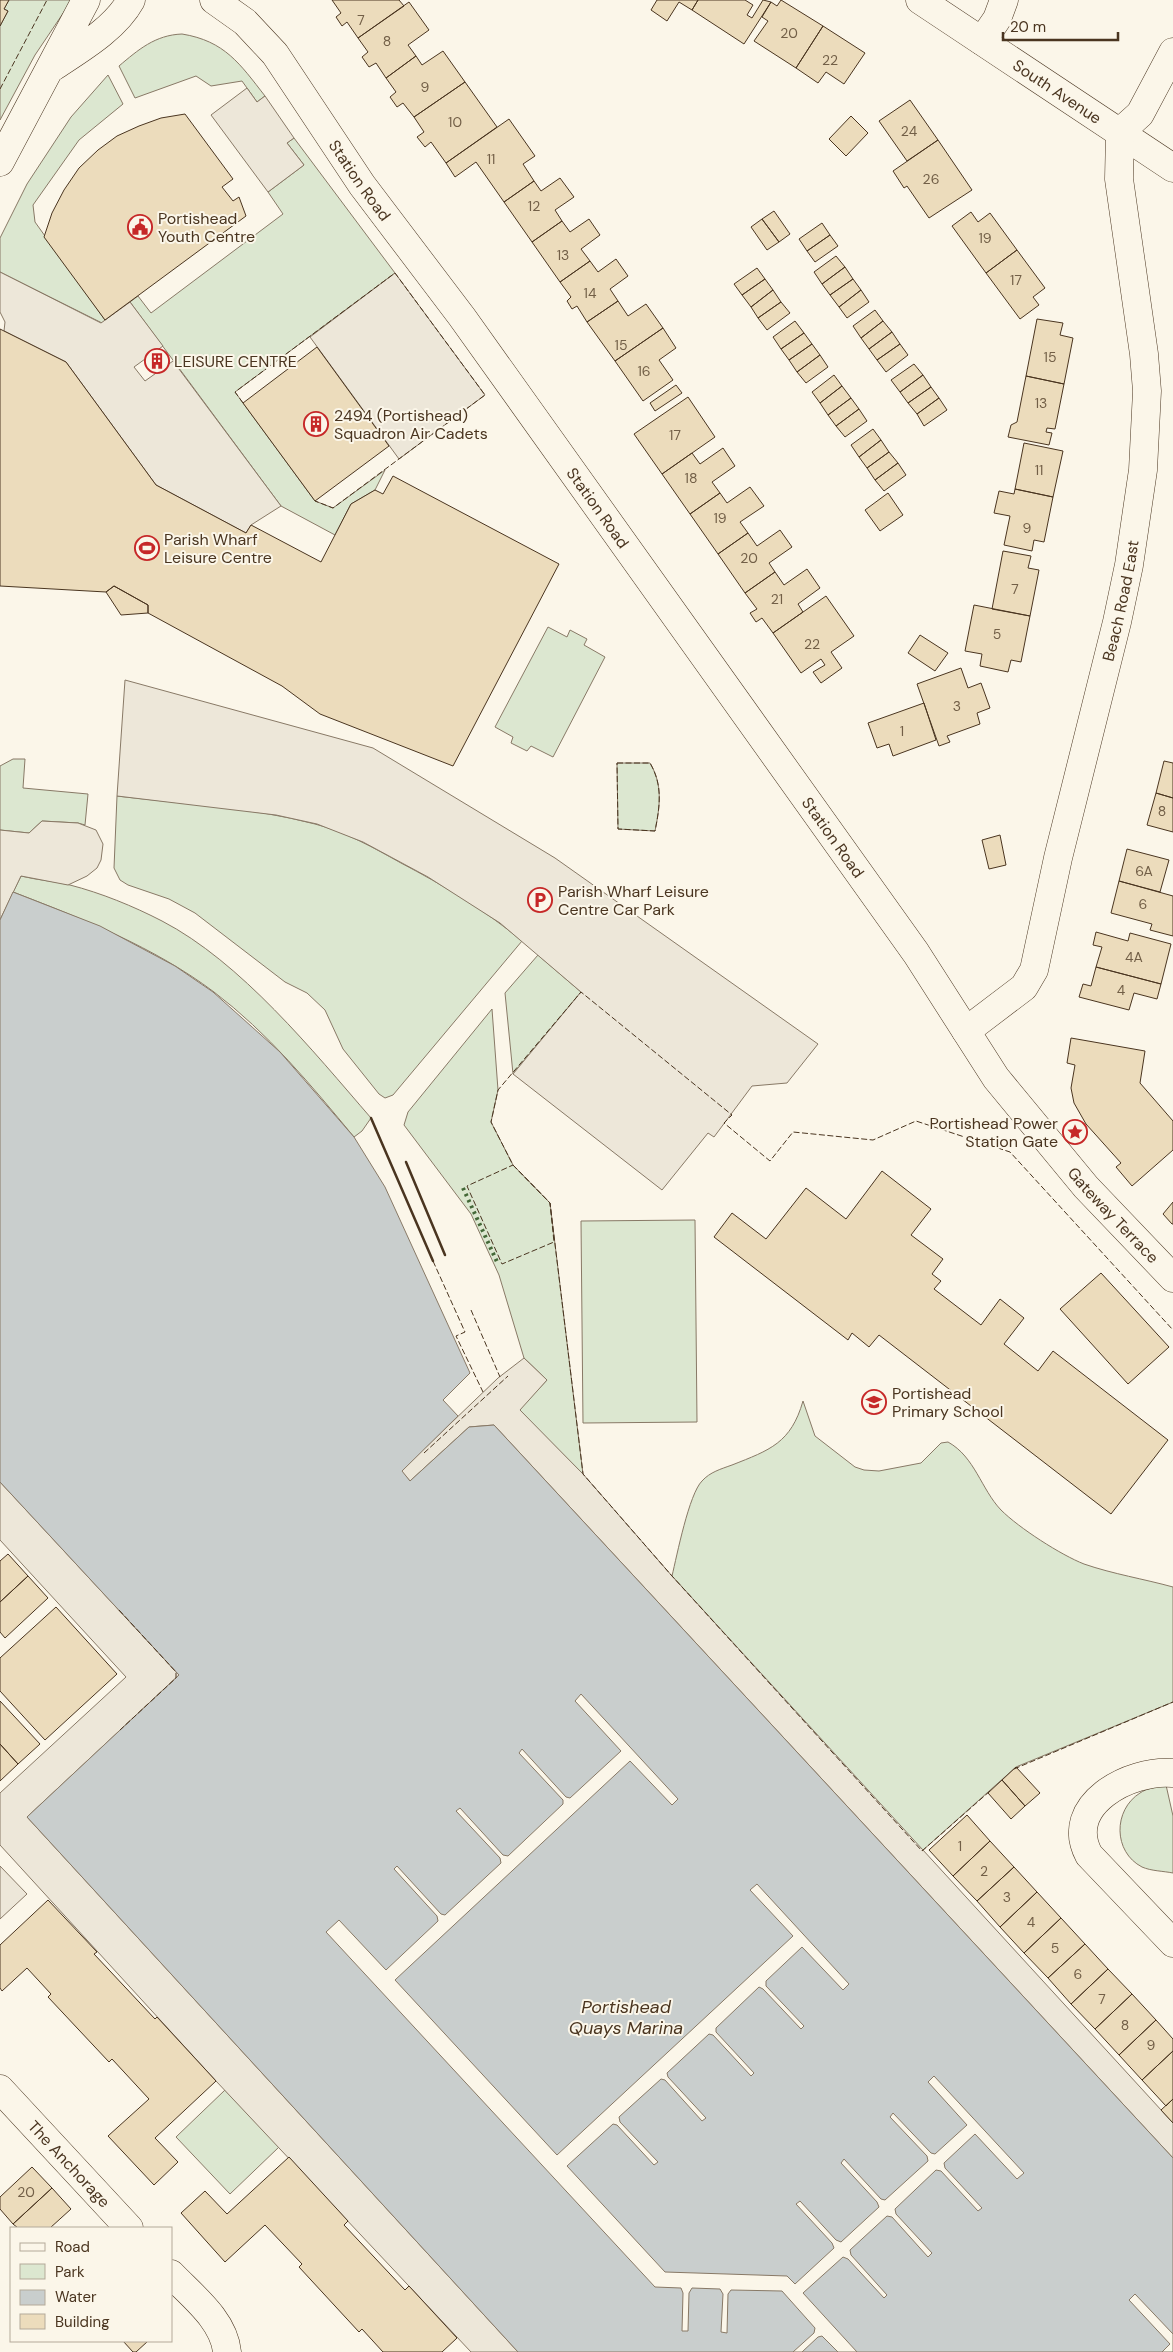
<svg xmlns="http://www.w3.org/2000/svg" width="1173" height="2352" font-family="'DM Sans',sans-serif">
<style>
.green{fill:#dce7d0;stroke:#887966}
.parking{fill:#ede7d9;stroke:#887966}
.water{fill:#c9cecd;stroke:#887966}
.pier{fill:#fbf6e9;stroke:#887966}
.building{fill:#ecdcbc;stroke:#4a3520}
.lines{fill:none;stroke-linecap:round;stroke-linejoin:round}
.minor-casing{stroke:#4a3520;stroke-width:29}
.tertiary-casing{stroke:#4a3520;stroke-width:29}
.minor{stroke:#fbf6e9;stroke-width:28}
.tertiary{stroke:#fbf6e9;stroke-width:28}
.hedge{stroke:#436837;stroke-width:4;stroke-dasharray:2.5 4;stroke-linecap:butt}
.fence{stroke:#4a3520;stroke-width:1;stroke-dasharray:6 2.5;stroke-linecap:butt}
.wall{stroke:#4a3520;stroke-width:2.5}
.labels{text-anchor:middle;dominant-baseline:central;stroke-width:4;stroke-linejoin:round;paint-order:stroke}
.number-label{font-size:14px;fill:#725f47}
.street-label{font-size:16px;fill:#4a3520;stroke:#fbf6e9}
.poi-label{font-size:16px;fill:#4a3520;stroke:#fbf6e9;text-anchor:start}
.water-label{font-size:18px;font-style:italic;fill:#4a3520;stroke:#fbf6e9}
</style>
<rect width="100%" height="100%" fill="#fbf6e9"/>
<path class="green" d="M9,0H72L35,55L0,120V26L8,11L4,9Z
M182,34C225,41 240,64 265,96L257,102L242,81L211,86L196,76L135,98L119,66C138,50 155,35 182,34Z
M108,75L123,104L79,140L33,205L35,222L105,320L102,323L0,272V238L27,184L71,117Z
M294,138L395,273L235,392L315,501L333,508L385,470L375,490L351,504L335,535L281,506L130,302L138,296L151,313L283,214L268,192L304,165L287,143Z
M548,627L567,637L570,630L587,639L584,645L605,657L553,757L531,746L527,751L511,743L513,737L495,727Z
M13,759H25L23,788L88,794L85,825L78,823L42,821L29,833L0,830V766Z
M617,763H650C663,785 660,806 655,831L618,829Z
M117,796C183,804 251,807 315,824C346,832 374,848 401,863C443,885 485,910 522,941L393,1095L385,1098L379,1094L343,1049L325,1010L307,993L285,982L195,913L169,899L128,885L120,880L114,868Z
M21,876C37,880 54,881 70,885C101,893 133,906 162,921C241,962 313,1051 371,1118L362,1131L354,1137C311,1085 268,1033 214,992C154,947 83,919 13,892Z
M538,955L581,992L513,1074L505,993Z
M492,1009L498,1090L491,1122L513,1165L550,1203L583,1474L519,1410L547,1380L524,1358L499,1275L471,1214L404,1125L408,1112Z
M695,1220L697,1422L583,1423L581,1221Z
M803,1401L815,1436L855,1467L864,1470L879,1471L921,1463L941,1443L948,1442C975,1457 981,1489 1001,1510C1019,1528 1061,1555 1084,1564C1113,1574 1144,1579 1173,1587V1702L1016,1767L922,1851L672,1576C677,1555 689,1494 702,1481C710,1472 721,1469 732,1465C770,1450 791,1443 803,1401Z
M1166,1785L1173,1816V1873C1163,1871 1151,1871 1142,1867C1113,1852 1113,1810 1140,1793C1147,1788 1157,1787 1166,1785Z
M225,2090L279,2147L230,2194L176,2137Z"/>
<path class="parking" d="M247,88L257,102L265,96L294,138L287,143L304,165L268,192L211,115Z
M0,272L101,323L130,302L163,346L134,367L145,381L173,361L281,506L251,525L246,533L156,485L66,362L4,331L5,322L0,312Z
M395,273L485,395L399,459L310,337Z
M125,680L373,748L555,858L818,1044L787,1083L752,1086L714,1137L708,1133L662,1190L513,1074L581,992L500,923L428,877L363,842L317,824L276,815L117,796Z
M42,821L78,823L96,830L103,844L101,860L97,868L87,876L68,885L21,876L0,920V830L29,833Z
M524,1358L547,1380L520,1410L583,1474L672,1576L1173,2123V2158L494,1425L469,1427L410,1481L401,1471L498,1378Z
M0,1482L179,1675L27,1817L518,2352H471L216,2081L0,1845V1793L126,1677L0,1540Z
M0,1866L27,1894L0,1919Z"/>
<path class="water" d="M13,892L100,926L175,966L213,992L280,1052L354,1137L385,1187L470,1373L443,1400L458,1416L402,1471L410,1481L469,1427L494,1425L1173,2158V2352H518L27,1817L179,1675L0,1482V920Z"/>
<path class="pier" d="M581,1694L678,1799L672,1805L630,1761L395,1980L557,2155L793,1936L750,1890L757,1884L849,1984L843,1990L802,1947L766,1981V1986L804,2026L801,2029L763,1989L759,1987L716,2028V2032L754,2073L751,2076L713,2035L709,2034L667,2073L668,2077L706,2118L702,2121L665,2080L661,2079L619,2117L620,2122L658,2162L654,2165L617,2125L613,2124L567,2166L665,2272L787,2276L795,2284L834,2248L832,2243L796,2204L800,2201L836,2240L841,2242L879,2207L877,2202L841,2163L844,2159L881,2199L885,2200L928,2161L927,2156L890,2117L893,2113L931,2153L935,2154L967,2125L928,2082L934,2076L1024,2173L1017,2179L975,2134L944,2163L945,2168L982,2208L978,2211L941,2171L936,2170L895,2209L896,2214L932,2253L928,2257L892,2217L887,2216L850,2250L851,2255L887,2295L884,2298L848,2259L843,2257L803,2293L857,2352H838L822,2336L818,2337L802,2352H793L814,2333L815,2328L782,2291L731,2290L728,2294L727,2333L721,2332L723,2294L720,2289L692,2288L689,2293L688,2331H682L683,2293L681,2288L655,2287L326,1932L339,1920L386,1970L438,1921L437,1916L394,1869L397,1866L441,1914L445,1915L501,1863L500,1858L456,1811L460,1808L503,1855L508,1856L563,1804V1800L519,1753L522,1749L566,1797L570,1798L621,1751L575,1701Z
M1135,2294L1173,2334V2352H1162L1170,2344L1129,2300Z"/>
<path class="building" d="M0,0H9L4,9L8,11L0,26Z
M332,0H399L404,6L358,38L347,22L342,26L336,17L341,13Z
M657,0H698L692,10L679,2L667,21L651,10Z
M698,0H745L753,5L747,15L752,18L763,0L771,2L744,44L692,10Z
M781,0L823,26L796,68L754,41L768,21L762,17L771,2L777,6Z
M409,2L429,30L408,45L416,56L386,78L376,63L369,67L362,57L368,52L358,38Z
M823,26L865,53L844,84L826,72L818,83L796,68Z
M443,51L465,82L414,117L403,103L397,107L390,97L396,92L386,78L416,56L422,65Z
M465,82L497,127L446,163L431,142L425,147L417,137L424,132L414,117Z
M910,100L938,140L907,161L879,121Z
M185,114L233,179L222,187L233,201L239,197L246,216L105,320L44,237L52,213L64,190L79,168L98,150L117,136L139,126L161,118Z
M851,116L868,133L846,156L829,139Z
M509,119L535,156L523,164L534,181L504,202L476,162L455,177L446,163Z
M938,140L972,190L929,218L907,186L904,188L893,171Z
M560,178L574,197L555,210L562,221L532,242L504,202L534,181L541,191Z
M774,211L790,234L779,242L762,219Z
M971,212L978,222L990,213L1017,250L986,273L952,226Z
M589,219L600,235L581,249L590,261L560,282L532,242L562,221L570,232Z
M762,219L779,242L767,250L751,227Z
M822,223L830,235L807,251L799,239Z
M830,235L838,246L815,262L807,251Z
M1017,250L1045,288L1033,297L1039,305L1020,319L986,273Z
M836,256L845,267L822,284L814,272Z
M616,259L628,276L610,289L618,301L587,322L577,306L572,309L567,301L571,297L560,282L590,261L598,272Z
M845,267L853,279L830,295L822,284Z
M757,268L765,279L742,295L734,284Z
M765,279L773,290L751,307L742,295Z
M853,279L861,290L839,307L830,295Z
M773,290L781,302L758,318L751,307Z
M861,290L869,302L847,318L839,307Z
M618,301L628,316L646,304L663,328L615,361L587,322Z
M781,302L790,313L767,330L758,318Z
M875,310L883,321L861,338L853,326Z
M1037,319L1063,323L1060,335L1073,338L1064,384L1026,376Z
M795,321L804,333L781,349L773,337Z
M883,321L892,332L869,349L861,338Z
M663,328L676,348L659,360L673,380L643,401L615,361Z
M0,329L66,362L156,485L246,533L251,525L321,562L351,504L375,490L383,494L393,476L559,564L453,766L320,714L282,686L148,613V605L114,586L106,592L0,586Z
M892,332L900,344L877,360L869,349Z
M804,333L812,344L789,360L781,349Z
M812,344L820,355L797,372L789,360Z
M900,344L908,355L886,372L877,360Z
M317,347L389,446L315,501L243,403Z
M156,351L167,366L159,372L147,357Z
M820,355L828,367L806,383L797,372Z
M914,364L923,375L900,392L891,380Z
M834,375L842,386L820,403L812,392Z
M923,375L931,387L908,403L900,392Z
M1026,376L1064,384L1055,429L1047,428L1046,432L1052,433L1049,445L1008,437L1011,425L1017,422Z
M676,385L682,393L655,411L650,403Z
M842,386L851,398L828,415L820,403Z
M931,387L939,398L917,414L908,403Z
M688,397L715,437L662,474L634,434Z
M851,398L859,409L836,426L828,415Z
M939,398L947,410L924,426L917,414Z
M859,409L867,421L845,437L836,426Z
M873,429L881,440L859,457L851,445Z
M881,440L889,452L867,468L859,457Z
M1024,443L1063,451L1053,497L1015,489Z
M723,448L735,466L712,482L720,493L690,514L662,474L692,453L700,464Z
M889,452L898,463L875,480L867,468Z
M898,463L906,475L884,491L875,480Z
M750,487L764,506L740,522L748,533L718,554L690,514L720,493L727,503Z
M1015,489L1053,497L1044,542L1034,540L1032,551L1004,545L1010,516L994,513L999,491L1014,494Z
M888,493L903,515L880,531L865,510Z
M780,530L792,547L769,563L775,572L745,593L718,554L748,533L757,546Z
M1003,551L1031,556L1028,568L1039,570L1030,616L992,609Z
M807,569L820,588L798,604L803,612L773,633L762,618L756,622L750,613L757,609L745,593L775,572L784,585Z
M114,586L148,605V613L121,615L106,592Z
M826,596L854,636L831,652L842,668L821,683L813,672L825,665L821,659L801,673L773,633Z
M974,605L1030,616L1021,662L1011,660L1008,672L980,666L982,654L965,651Z
M920,635L948,653L935,671L908,653Z
M961,668L968,688L981,683L990,708L977,713L980,724L947,736L950,742L939,746L917,684Z
M924,703L936,740L893,756L889,744L877,748L868,723Z
M1164,761L1173,763V798L1156,793Z
M1156,793L1173,798V832L1147,825Z
M1000,835L1006,865L989,869L982,840Z
M1127,849L1169,860L1160,892L1119,881Z
M1119,881L1173,896V936L1150,930L1152,924L1111,913Z
M1096,932L1128,941L1130,933L1171,944L1161,984L1096,967L1102,947L1093,945Z
M1096,967L1161,984L1157,999L1134,993L1129,1010L1079,997L1083,984L1091,986Z
M1071,1038L1145,1051L1140,1083L1173,1121V1150L1132,1186L1116,1167L1121,1163L1086,1124L1074,1103L1071,1088L1075,1065L1067,1063Z
M882,1171L931,1209L911,1235L943,1259L932,1274L941,1281L934,1289L981,1325L1000,1299L1024,1318L1004,1344L1038,1371L1053,1351L1168,1440L1111,1514L879,1335L869,1347L852,1333L848,1340L714,1237L732,1213L766,1239L806,1188L846,1219Z
M1173,1202V1224H1172L1163,1214Z
M1101,1273L1169,1347L1128,1384L1060,1309Z
M8,1554L28,1576L0,1602V1561Z
M28,1576L48,1598L5,1638L0,1632V1602Z
M56,1607L117,1674L45,1740L0,1691V1658Z
M0,1701L40,1744L18,1764L0,1744Z
M0,1744L18,1764L0,1781Z
M1016,1767L1040,1793L1025,1806L1002,1780Z
M1002,1780L1025,1806L1011,1819L988,1793Z
M967,1815L990,1841L953,1876L929,1850Z
M990,1841L1014,1867L977,1901L953,1876Z
M1014,1867L1037,1892L1000,1927L977,1901Z
M1037,1892L1061,1918L1024,1953L1000,1927Z
M48,1900L97,1952L94,1954L155,2019L157,2017L216,2081L155,2138L178,2162L154,2185L108,2136L149,2099L112,2059L109,2062L48,1997L51,1994L27,1968L2,1991L0,1988V1945Z
M1061,1918L1085,1944L1048,1978L1024,1953Z
M1085,1944L1108,1969L1071,2004L1048,1978Z
M1108,1969L1132,1994L1095,2029L1071,2004Z
M1132,1994L1156,2020L1119,2055L1095,2029Z
M1156,2020L1173,2039V2051L1142,2080L1119,2055Z
M1173,2051V2099L1166,2106L1142,2080Z
M1173,2099V2123L1161,2110Z
M289,2157L348,2221L344,2225L405,2290L409,2286L457,2338L442,2352H383L362,2329L359,2332L299,2267L302,2264L265,2225L225,2262L181,2213L205,2191L227,2214Z
M32,2167L52,2188L13,2224L0,2209V2197Z
M52,2188L71,2209L50,2228H18L13,2224Z
M123,2341H148L136,2352H133Z"/>
<g class="lines">
<defs>
<g id="minor">
<path id="s1" d="M214,0L245,22L275,54L362,185L462,317L916,953L996,1078L1086,1187L1173,1278"/>
<path id="s2" d="M920,0L1173,168"/>
<path d="M982,41L997,19L1004,0"/>
<path d="M1120,132L1140,114L1173,52"/>
<path id="s3" d="M966,1031L1024,987L1034,970L1058,858L1117,622L1129,565L1143,470L1147,391L1144,354L1119,179L1120,132"/>
<path d="M1173,1773C1130,1769 1062,1805 1089,1855L1173,1943"/>
<path id="s4" d="M0,2089L129,2228"/>
<path d="M171,2274C192,2296 224,2320 227,2352"/>
</g>
<path id="tertiary" d="M53,67C80,49 115,29 131,0
M0,162L86,0"/>
</defs>
<use href="#minor" class="minor-casing"/>
<use href="#tertiary" class="tertiary-casing"/>
<use href="#minor" class="minor"/>
<use href="#tertiary" class="tertiary"/>
<path class="hedge" d="M463,1188L498,1264"/>
<path class="fence" d="M0,89L47,0
M243,403L235,392L395,273L485,395L333,508L315,501
M617,763H650C663,785 660,806 655,831L618,829Z
M513,1165L550,1203L554,1242L502,1264L467,1186Z
M433,1261L465,1332L456,1336L483,1392
M471,1310L500,1377
M424,1453L508,1376
M119,1610L176,1672V1678L120,1730
M1014,1769L1173,1702
M990,1791L922,1851L672,1576L583,1474L550,1203L513,1165L491,1122L498,1090L581,992L732,1115L724,1123L770,1161L793,1132L873,1140L916,1121L1010,1152L1173,1330"/>
<path class="wall" d="M371,1118L433,1261
M406,1162L445,1255"/>
</g>
<defs>
<symbol id="civic-ring" viewBox="-11 -11 22 22"><circle r="9.5" fill="#fbf6e9" stroke="#c62828" stroke-width="1.5"/><path d="M-.6-6.5H3V-4.5H.6V-3L4-1V1h2V6H-6V1h2V-1L-.6-3ZM-1.2 2.5V6h2.4V2.5Z" fill="#c62828"/></symbol>
<symbol id="building-ring" viewBox="-11 -11 22 22"><circle r="9.5" fill="#fbf6e9" stroke="#c62828" stroke-width="1.5"/><path d="M-4-6H4V6H1V3H-1V6H-4ZM-2.5-4.3h1.7v1.8h-1.7ZM.8-4.3h1.7v1.8H.8ZM-2.5-1h1.7V.8h-1.7ZM.8-1h1.7V.8H.8Z" fill="#c62828"/></symbol>
<symbol id="stadium-ring" viewBox="-11 -11 22 22"><circle r="9.5" fill="#fbf6e9" stroke="#c62828" stroke-width="1.5"/><path d="M0-5a6.5 5 0 1 0 0 10a6.5 5 0 1 0 0-10ZM-3.5-1.8h7v3.6h-7Z" fill="#c62828"/></symbol>
<symbol id="parking-ring" viewBox="-11 -11 22 22"><circle r="9.5" fill="#fbf6e9" stroke="#c62828" stroke-width="1.5"/><path d="M-3.5-5.5H1a3.5 3.5 0 0 1 0 7H-1V5.5H-3.5ZM-1-3.4V-.6H.8a1.4 1.4 0 0 0 0-2.8Z" fill="#c62828"/></symbol>
<symbol id="sight-ring" viewBox="-11 -11 22 22"><circle r="9.5" fill="#fbf6e9" stroke="#c62828" stroke-width="1.5"/><path d="M0-6L1.8-2.2L6-1.7L2.9 1.2L3.7 5.4L0 3.3L-3.7 5.4L-2.9 1.2L-6-1.7L-1.8-2.2Z" fill="#c62828"/></symbol>
<symbol id="school-ring" viewBox="-11 -11 22 22"><circle r="9.5" fill="#fbf6e9" stroke="#c62828" stroke-width="1.5"/><path d="M0-5L7-2L0 1L-7-2ZM-4 1L0 2.5L4 1V4Q0 6-4 4Z" fill="#c62828"/></symbol>
</defs>
<g fill-rule="evenodd">
<use href="#civic-ring" x="126" y="213" width="28" height="28"/>
<use href="#building-ring" x="143" y="347" width="28" height="28"/>
<use href="#building-ring" x="302" y="410" width="28" height="28"/>
<use href="#stadium-ring" x="133" y="534" width="28" height="28"/>
<use href="#parking-ring" x="526" y="886" width="28" height="28"/>
<use href="#sight-ring" x="1061" y="1118" width="28" height="28"/>
<use href="#school-ring" x="860" y="1388" width="28" height="28"/>
</g>
<g class="labels">
<g class="number-label">
<text x="361" y="20">7</text>
<text x="789" y="33">20</text>
<text x="387" y="41">8</text>
<text x="830" y="60">22</text>
<text x="425" y="87">9</text>
<text x="455" y="122">10</text>
<text x="909" y="131">24</text>
<text x="491" y="159">11</text>
<text x="931" y="179">26</text>
<text x="534" y="206">12</text>
<text x="985" y="238">19</text>
<text x="563" y="255">13</text>
<text x="1016" y="280">17</text>
<text x="590" y="293">14</text>
<text x="621" y="345">15</text>
<text x="1050" y="357">15</text>
<text x="644" y="371">16</text>
<text x="1041" y="403">13</text>
<text x="675" y="435">17</text>
<text x="1039" y="470">11</text>
<text x="691" y="478">18</text>
<text x="720" y="518">19</text>
<text x="1027" y="528">9</text>
<text x="749" y="558">20</text>
<text x="1015" y="589">7</text>
<text x="777" y="599">21</text>
<text x="997" y="634">5</text>
<text x="812" y="644">22</text>
<text x="957" y="706">3</text>
<text x="902" y="731">1</text>
<text x="1162" y="811">8</text>
<text x="1144" y="871">6A</text>
<text x="1143" y="904">6</text>
<text x="1134" y="957">4A</text>
<text x="1121" y="990">4</text>
<text x="960" y="1846">1</text>
<text x="984" y="1871">2</text>
<text x="1007" y="1897">3</text>
<text x="1031" y="1922">4</text>
<text x="1055" y="1948">5</text>
<text x="1078" y="1974">6</text>
<text x="1102" y="1999">7</text>
<text x="1125" y="2025">8</text>
<text x="1151" y="2045">9</text>
<text x="26" y="2192">20</text>
</g>
<g class="street-label">
<text stroke="none"><textPath href="#s2" startOffset="165">South Avenue</textPath></text>
<text stroke="none"><textPath href="#s1" startOffset="234">Station Road</textPath></text>
<text stroke="none"><textPath href="#s1" startOffset="639">Station Road</textPath></text>
<text stroke="none"><textPath href="#s3" startOffset="472">Beach Road East</textPath></text>
<text stroke="none"><textPath href="#s1" startOffset="1044">Station Road</textPath></text>
<text stroke="none"><textPath href="#s1" startOffset="1515">Gateway Terrace</textPath></text>
<text stroke="none"><textPath href="#s4" startOffset="102">The Anchorage</textPath></text>
</g>
<g class="poi-label">
<text x="158" y="218">Portishead<tspan x="158" dy="18">Youth Centre</tspan></text>
<text x="174" y="361">LEISURE CENTRE</text>
<text x="334" y="415">2494 (Portishead)<tspan x="334" dy="18">Squadron Air Cadets</tspan></text>
<text x="164" y="539">Parish Wharf<tspan x="164" dy="18">Leisure Centre</tspan></text>
<text x="558" y="891">Parish Wharf Leisure<tspan x="558" dy="18">Centre Car Park</tspan></text>
<text x="1058" y="1123" text-anchor="end">Portishead Power<tspan x="1058" dy="18">Station Gate</tspan></text>
<text x="892" y="1393">Portishead<tspan x="892" dy="18">Primary School</tspan></text>
</g>
<g class="water-label">
<text x="626" y="2007">Portishead<tspan x="626" dy="21">Quays Marina</tspan></text>
</g>
</g>
<rect x="10" y="2227" width="162" height="115" fill="#fbf6e9" stroke="#b4a999"/>
<rect x="20" y="2243" width="25" height="8" fill="#fbf6e9" stroke="#b4a999"/>
<text x="55" y="2252" font-size="15" fill="#4a3520">Road</text>
<rect x="20" y="2264" width="25" height="15" fill="#dce7d0" stroke="#b4a999"/>
<text x="55" y="2277" font-size="15" fill="#4a3520">Park</text>
<rect x="20" y="2290" width="25" height="15" fill="#c9cecd" stroke="#b4a999"/>
<text x="55" y="2302" font-size="15" fill="#4a3520">Water</text>
<rect x="20" y="2314" width="25" height="15" fill="#ecdcbc" stroke="#b4a999"/>
<text x="55" y="2327" font-size="15" fill="#4a3520">Building</text>
<path d="M1003 32v8h115v-8" fill="none" stroke="#4a3520" stroke-width="2.5"/>
<text x="1010" y="32" font-size="15" fill="#4a3520" stroke="#fbf6e9" stroke-width="4" paint-order="stroke">20 m</text>
</svg>
